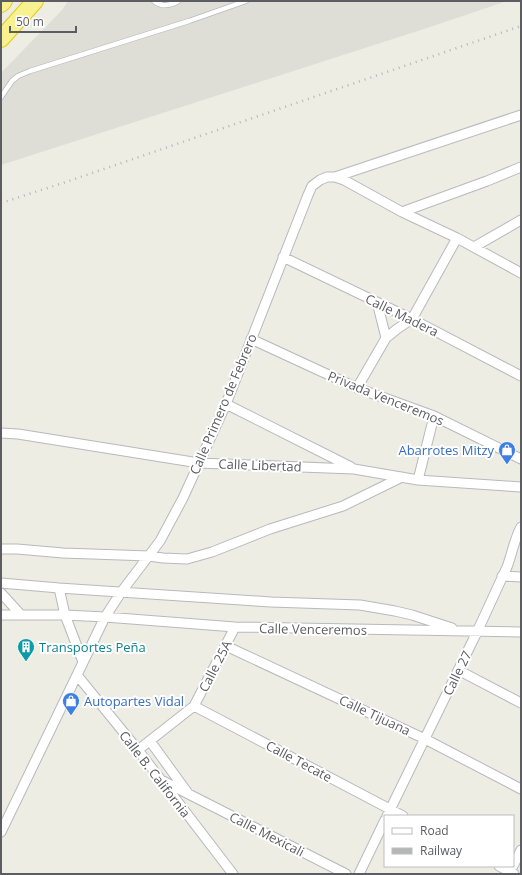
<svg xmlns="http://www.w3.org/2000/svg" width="522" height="875" font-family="'Open Sans',sans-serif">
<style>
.industrial{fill:#deded7}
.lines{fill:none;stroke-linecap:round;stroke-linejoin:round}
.lane-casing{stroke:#b8b9be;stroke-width:6}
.street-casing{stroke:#b8b9be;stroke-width:11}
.highway-casing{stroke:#e3cb0d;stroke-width:18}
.lane{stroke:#fff;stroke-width:4.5}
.street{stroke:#fff;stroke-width:9}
.highway{stroke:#f7f190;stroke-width:16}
.rail{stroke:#b5b6b6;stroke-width:2.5;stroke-dasharray:1 5;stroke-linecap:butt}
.labels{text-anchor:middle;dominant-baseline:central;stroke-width:4;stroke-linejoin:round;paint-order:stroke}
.street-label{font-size:13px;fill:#5b5d62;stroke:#fff}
.shop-label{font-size:13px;fill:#366cbe;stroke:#fff;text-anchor:end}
.culture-label{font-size:13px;fill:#0d838f;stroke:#fff;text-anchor:start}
</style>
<rect width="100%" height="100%" fill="#edede3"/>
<path class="industrial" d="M68,1H507L427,28L1,165V73L62,10Z"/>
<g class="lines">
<defs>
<path id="lane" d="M154,1C161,7 170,6 178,1
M1,97L12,81L18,76L30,71L189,21L246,1"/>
<path id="street" d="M335,177L521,115
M402,212L487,181L521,167
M474,247L521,220
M283,257L412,319L521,376
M377,302L386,338
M251,339L357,388L434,416L521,459
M357,388L386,338L397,329L412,319L457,238
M226,404L351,467
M1,433L18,434L199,463L354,469L418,480L521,487
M418,480L434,416
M1,549H17L63,553L149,556L163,558L187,559L212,552L270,529L343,506L402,477
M502,576L521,577
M1,583L59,588
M1,593L21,615
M1,615H65L105,617L235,627L521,632
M226,646L425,739L521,789
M83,662L65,615L59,588L271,602L360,605L395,611L412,615L452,628
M458,670L521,703
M77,675L138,750L233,874
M194,706L403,816
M150,741L187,792
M138,750L194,706L235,627
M163,781L346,874
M387,816L477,632L507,567C512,554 514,540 521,527
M1,832L105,617L122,591L160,541L183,498L226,404L308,195L312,186L320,180L327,177H335L344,180L402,212L457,238L521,273
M499,866L514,874
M513,866L521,850
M359,874L385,820"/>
<path id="highway" d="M1,4L4,1
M1,39L35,1"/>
</defs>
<use href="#lane" class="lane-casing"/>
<use href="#street" class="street-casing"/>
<use href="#highway" class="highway-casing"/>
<use href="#lane" class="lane"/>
<use href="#street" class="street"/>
<use href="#highway" class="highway"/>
<path class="rail" d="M1,203L66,182L521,26"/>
</g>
<defs>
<symbol id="shop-pin" viewBox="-11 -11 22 30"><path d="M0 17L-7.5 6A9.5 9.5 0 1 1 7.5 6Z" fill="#3f7fe0" stroke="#fff"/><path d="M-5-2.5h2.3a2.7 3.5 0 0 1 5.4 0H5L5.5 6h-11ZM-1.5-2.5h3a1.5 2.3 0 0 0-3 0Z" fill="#fff"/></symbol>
<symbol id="building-pin" viewBox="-11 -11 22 30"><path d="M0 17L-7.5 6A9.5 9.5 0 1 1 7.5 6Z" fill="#0f9aa8" stroke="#fff"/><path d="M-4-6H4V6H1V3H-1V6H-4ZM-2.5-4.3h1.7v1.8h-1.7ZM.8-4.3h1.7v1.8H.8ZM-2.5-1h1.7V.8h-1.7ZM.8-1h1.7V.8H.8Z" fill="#fff"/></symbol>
</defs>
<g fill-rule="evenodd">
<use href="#shop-pin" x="497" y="440" width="20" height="27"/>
<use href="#building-pin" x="16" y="637" width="20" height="27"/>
<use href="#shop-pin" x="61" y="691" width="20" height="27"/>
</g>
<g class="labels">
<g class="street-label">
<text transform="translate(402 315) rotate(26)">Calle Madera</text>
<text transform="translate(386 398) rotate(22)">Privada Venceremos</text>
<text transform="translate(223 404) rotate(-67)">Calle Primero de Febrero</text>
<text transform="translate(260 465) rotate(2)">Calle Libertad</text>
<text transform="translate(313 629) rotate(1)">Calle Venceremos</text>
<text transform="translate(215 666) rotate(-63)">Calle 25A</text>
<text transform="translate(457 673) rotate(-64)">Calle 27</text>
<text transform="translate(375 715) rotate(25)">Calle Tijuana</text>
<text transform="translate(299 761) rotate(28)">Calle Tecate</text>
<text transform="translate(155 774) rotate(52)">Calle B. California</text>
<text transform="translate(267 834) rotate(27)">Calle Mexicali</text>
</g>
<g class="shop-label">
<text x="494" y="450">Abarrotes Mitzy</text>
<text x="84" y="701" text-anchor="start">Autopartes Vidal</text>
</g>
<g class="culture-label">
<text x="39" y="647">Transportes Peña</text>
</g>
</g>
<rect width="522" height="875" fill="none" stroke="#5b5d62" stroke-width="4"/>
<rect x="384" y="815" width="130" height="52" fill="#ffffff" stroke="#bdbec0"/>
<rect x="392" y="828" width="20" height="6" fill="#ffffff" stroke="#bdbec0"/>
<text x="420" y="835" font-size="12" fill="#5b5d62">Road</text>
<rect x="392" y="848" width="20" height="6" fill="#b5b6b6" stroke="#bdbec0"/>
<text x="420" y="855" font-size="12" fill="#5b5d62">Railway</text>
<path d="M10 26v6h66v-6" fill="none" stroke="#5b5d62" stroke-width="2"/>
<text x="16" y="26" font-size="12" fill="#5b5d62" stroke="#ffffff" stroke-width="3" paint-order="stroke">50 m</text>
</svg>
